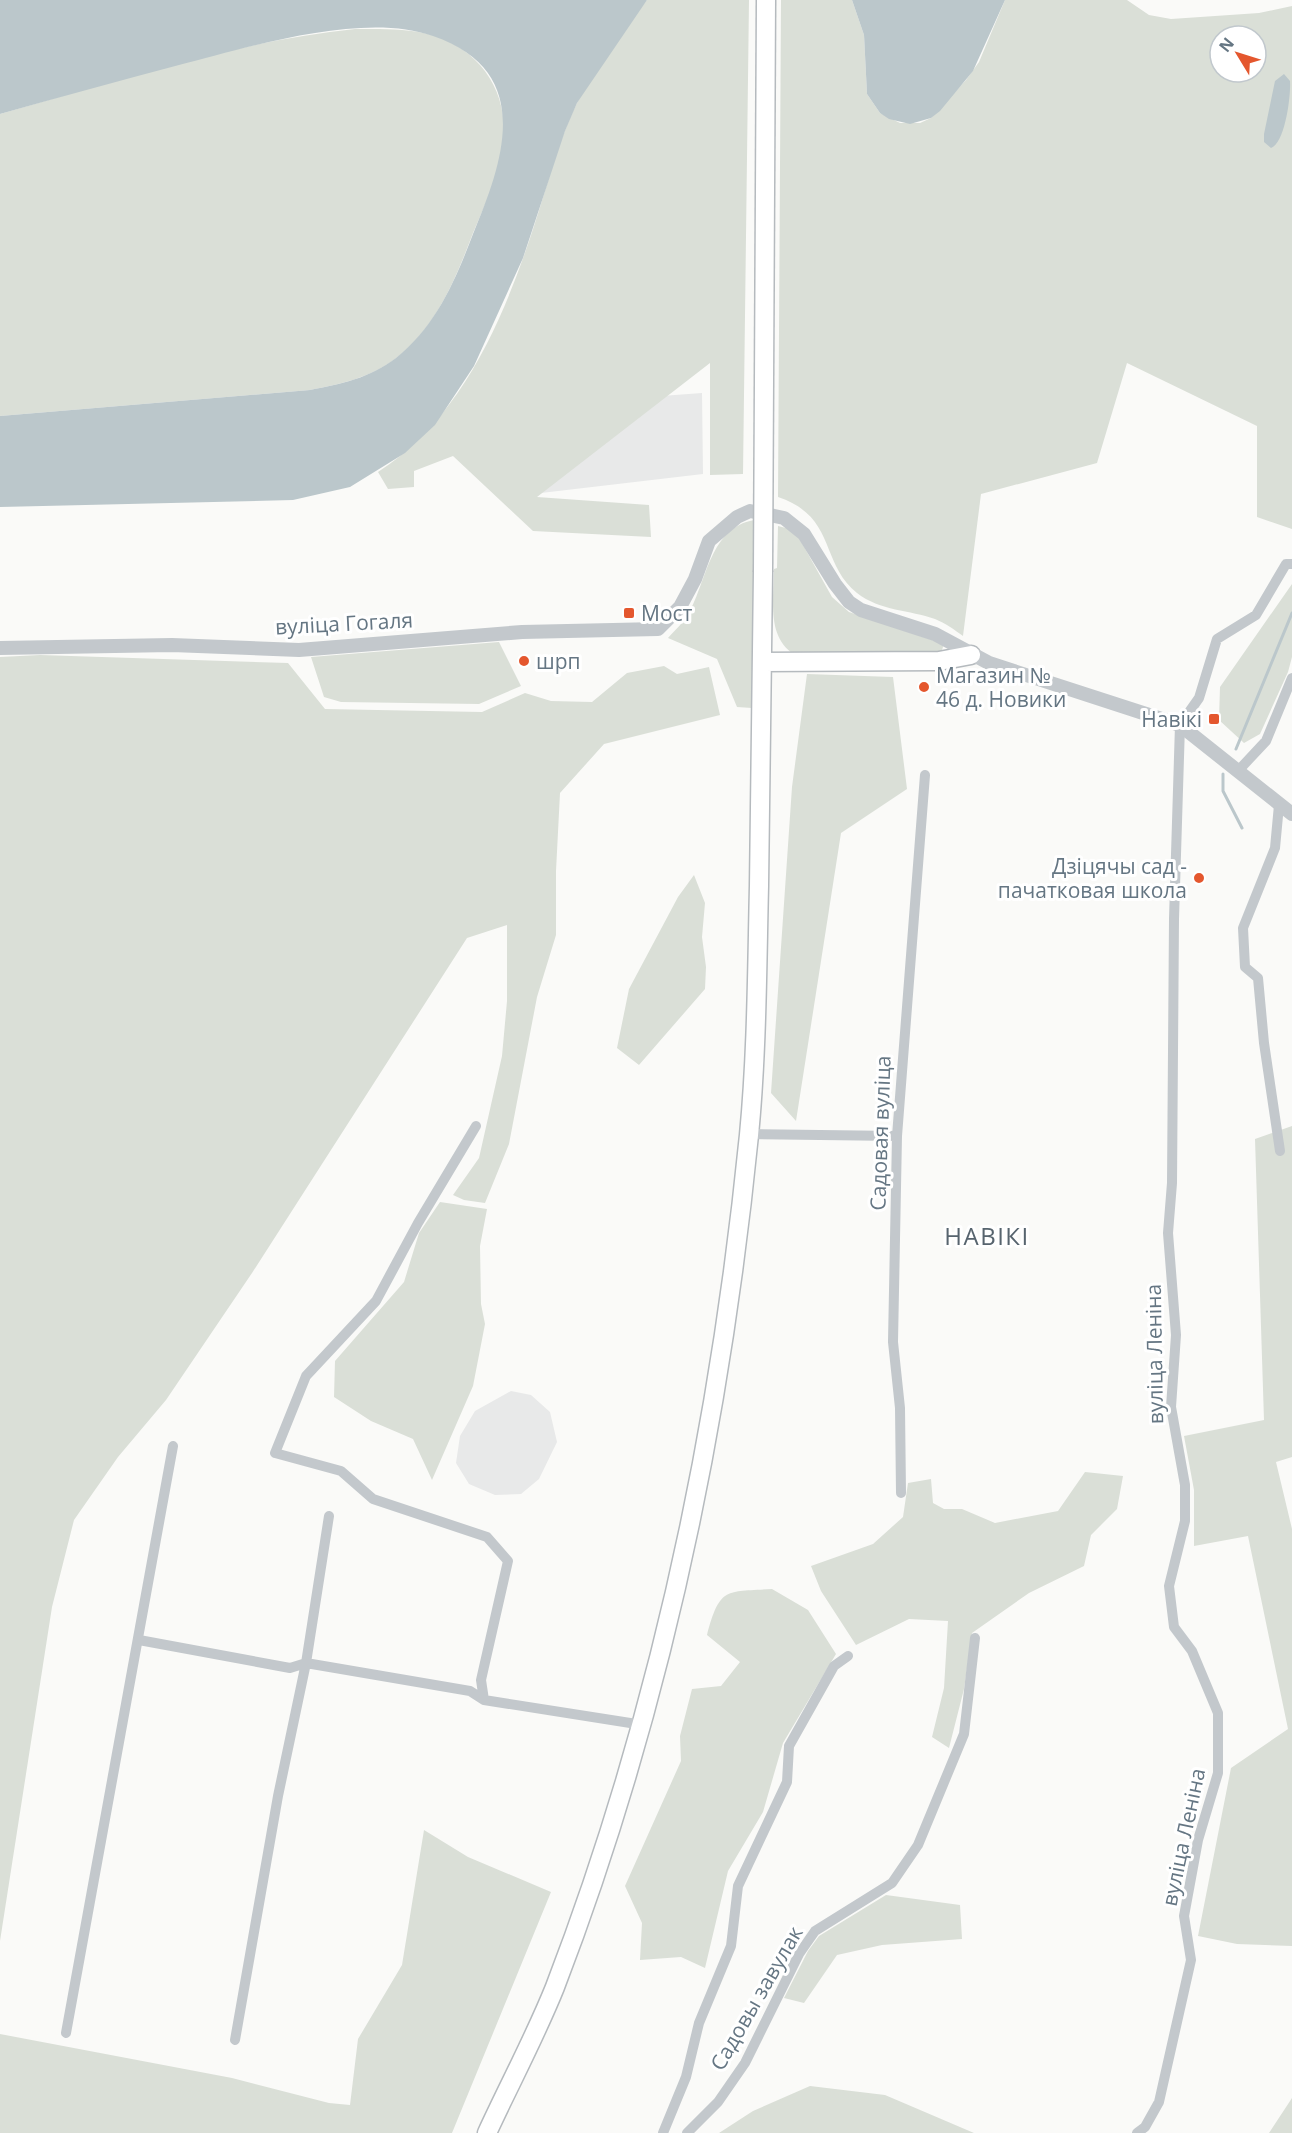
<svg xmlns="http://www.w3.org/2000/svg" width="1292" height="2133" font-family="'Open Sans',sans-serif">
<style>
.built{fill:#e8e9e9}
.green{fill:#dadfd7;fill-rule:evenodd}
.water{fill:#bbc7cb}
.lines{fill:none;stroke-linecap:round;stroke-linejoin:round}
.stream{stroke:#bbc7cb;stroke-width:3}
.primary-casing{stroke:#b5babe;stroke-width:21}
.minor{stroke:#c3c8cc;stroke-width:10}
.tertiary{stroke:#c3c8cc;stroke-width:14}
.primary{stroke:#fff;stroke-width:18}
.primary-bridge-casing{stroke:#b5babe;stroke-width:21;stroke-linecap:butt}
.primary-bridge{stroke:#fff;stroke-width:18}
.poi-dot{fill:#e4572e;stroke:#fff;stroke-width:2}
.labels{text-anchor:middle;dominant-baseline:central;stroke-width:6;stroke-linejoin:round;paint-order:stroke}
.poi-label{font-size:21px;fill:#657683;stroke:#fff;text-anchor:start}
.street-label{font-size:21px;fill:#657683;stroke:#fff}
.quarter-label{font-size:24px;letter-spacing:1.5px;fill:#57646e;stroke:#fff}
</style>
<rect width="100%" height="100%" fill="#fafaf8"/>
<path class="built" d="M702,393L703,474L541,493L539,405Z
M511,1391L531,1395L550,1412L557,1442L539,1479L521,1494L495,1495L469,1484L456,1463L460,1436L475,1411Z"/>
<path class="green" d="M647,0H749L743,474L710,475V363L537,497L649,505L651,537L533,531L453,456L414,471V487L388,489L378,472C462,418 504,318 534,226C546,190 555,153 570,118C588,77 618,34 647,0Z
M781,0H852L864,35L867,94L880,113L900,123H920L931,118L966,80L979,62L1005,0H1127L1149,15L1171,19L1259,13L1292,6V529L1257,517V426L1127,363L1097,463L981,494L963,636C955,630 945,623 935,619C910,610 880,611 857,593C819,562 837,517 778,497ZM1220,36H1256V72H1220Z
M355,29C380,29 407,28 432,35C485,51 512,99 502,152C497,180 484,207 473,233C455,280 436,328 395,359C369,378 341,384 310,390L0,416V114C115,81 236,41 355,29Z
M754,520L752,708L737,707L717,659L668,638C675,630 684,622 689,613C707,580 710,528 754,520Z
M778,526L790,529L798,536L832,597L849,612L944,644L941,653L795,655C766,637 774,600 774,569L777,568Z
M1292,584V657L1288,672L1260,734L1244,743L1219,720L1220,687Z
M499,642L521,686L479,704L341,702L324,697L311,657Z
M40,655L288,663L325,709L482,712L525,693L551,701L592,702L627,673L664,666L677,674L709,667L720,715L604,744L560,793L556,871V935L537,997L509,1144L485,1203L464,1200L453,1195L479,1158L502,1056L507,1001V925L467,938L252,1273L166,1400L118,1457L74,1520L52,1607L0,1941V657Z
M807,674L893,677L907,789L841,833L796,1121L771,1093L792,787Z
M694,875L705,903L702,937L706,967L705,989L639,1065L617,1048L629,989L678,897Z
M1292,1126V1457L1276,1462L1292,1529V1946L1237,1944L1198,1936L1231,1768L1288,1729L1248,1536L1194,1546V1490L1184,1436L1264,1420L1255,1139Z
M440,1202L487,1209L480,1246L481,1304L485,1324L473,1386L432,1480L413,1439L371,1421L334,1397L335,1361L404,1282L419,1233Z
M1085,1472L1123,1476L1117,1509L1091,1535L1084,1566L1029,1593L972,1633L964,1689L949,1748L932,1737L944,1688L948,1621L909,1619L856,1645L821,1591L811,1566L873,1544L903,1517L908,1483L931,1479L933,1503L944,1509H962L995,1523L1058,1511Z
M772,1589L808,1610L836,1654L783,1743L763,1812L728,1871L705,1968L681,1957L640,1960L642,1923L625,1886L681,1761L680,1736L692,1689L721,1686L740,1662L707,1635C720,1586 726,1592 772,1589Z
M424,1830L468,1857L551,1892L452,2133H0V2034L232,2078L329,2103L350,2105L358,2039L402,1965Z
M886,1895L960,1905L962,1939L882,1945L837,1955L804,2003L784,1998L808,1951L819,1936Z
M810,2086L885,2095L974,2133H719L753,2111Z
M1292,2098V2133H1269Z"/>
<path class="water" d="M0,0H647L577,103L565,131L523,258L474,366L435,425L405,453L350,487L293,500L0,507V416L310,390C341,384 370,378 396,358C436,326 455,281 473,234C504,160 535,71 433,36C363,11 249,47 179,65C119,81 59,97 0,114Z
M852,0H1005L973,71L940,111L931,118L910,124L889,119L880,113L867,94L864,35Z
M1284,74L1290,81C1291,96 1285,143 1271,148L1264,142V134L1275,81Z"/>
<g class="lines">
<path class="stream" d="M1236,749L1292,613
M1223,774V791L1242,828"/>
<defs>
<path id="primary" d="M762,662L939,661L971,655
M487,2133C509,2085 535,2037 555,1987C660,1714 720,1426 749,1135C757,1052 757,969 759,886C760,781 762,677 763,572"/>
</defs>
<use href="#primary" class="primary-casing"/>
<path class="minor" d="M1237,772L1266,741L1292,678
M1279,805L1275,848L1243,928L1245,967L1258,978L1264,1043L1280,1151
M476,1126L418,1223L376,1301L306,1376L275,1453L341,1471L373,1499L487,1537L508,1561L481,1680L484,1700
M749,1134L897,1136
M901,1493L900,1408L893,1342L897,1136L925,775
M139,1640L290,1668L306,1663L470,1691L484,1700L643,1725
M66,2033L173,1446
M235,2040L278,1796L306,1663L329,1516
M663,2133L686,2077L699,2023L731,1946L738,1886L787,1782L789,1746L834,1666L848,1656
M687,2133L718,2102L745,2063L799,1954L815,1931L892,1883L918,1845L964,1734L975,1638
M1137,2133L1145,2127L1159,2102L1191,1960L1184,1916L1198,1840L1218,1773V1713L1192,1651L1174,1627L1169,1586L1185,1521V1485L1171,1407L1176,1335L1168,1233L1172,1183L1174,919L1180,725L1199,698L1217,639L1256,615L1286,564H1292"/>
<path class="tertiary" d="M0,648L172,645L299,650L522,632L658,629L680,607L695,579L709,541L737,517L750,511L784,518L804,534L835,584L849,602L861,610L935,634L989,663L1180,725L1292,814"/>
<use href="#primary" class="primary"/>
<defs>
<path id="primary-bridge" d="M763,572L766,0"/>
</defs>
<use href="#primary-bridge" class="primary-bridge-casing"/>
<use href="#primary-bridge" class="primary-bridge"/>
</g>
<g class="poi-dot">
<rect x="623" y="607" width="12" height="12" rx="3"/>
<circle cx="524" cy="661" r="6"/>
<circle cx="924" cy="687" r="6"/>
<rect x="1208" y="713" width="12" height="12" rx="3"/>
<circle cx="1199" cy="878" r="6"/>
</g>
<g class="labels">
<g class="poi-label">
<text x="641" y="613">Мост</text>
<text x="536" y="661">шрп</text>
<text x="936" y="675">Магазин №<tspan x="936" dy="24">46 д. Новики</tspan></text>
<text x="1202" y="719" text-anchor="end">Навікі</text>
<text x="1187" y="866" text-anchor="end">Дзіцячы сад -<tspan x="1187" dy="24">пачатковая школа</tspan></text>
</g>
<g class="street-label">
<text transform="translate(344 623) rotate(-3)">вуліца Гогаля</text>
<text transform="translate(880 1133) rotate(-88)">Садовая вуліца</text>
<text transform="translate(1154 1354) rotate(-91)">вуліца Леніна</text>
<text transform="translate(1183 1837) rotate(-78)">вуліца Леніна</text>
<text transform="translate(756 1998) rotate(-60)">Садовы завулак</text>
</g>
<g class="quarter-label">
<text x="987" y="1235">НАВІКІ</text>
</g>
</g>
<g transform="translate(1238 54) rotate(308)"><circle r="28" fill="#ffffff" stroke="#c1c8cd" stroke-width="1.5"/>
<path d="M0-4.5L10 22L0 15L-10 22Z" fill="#e4572e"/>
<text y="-9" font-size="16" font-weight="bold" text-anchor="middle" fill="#657683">N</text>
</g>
</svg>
